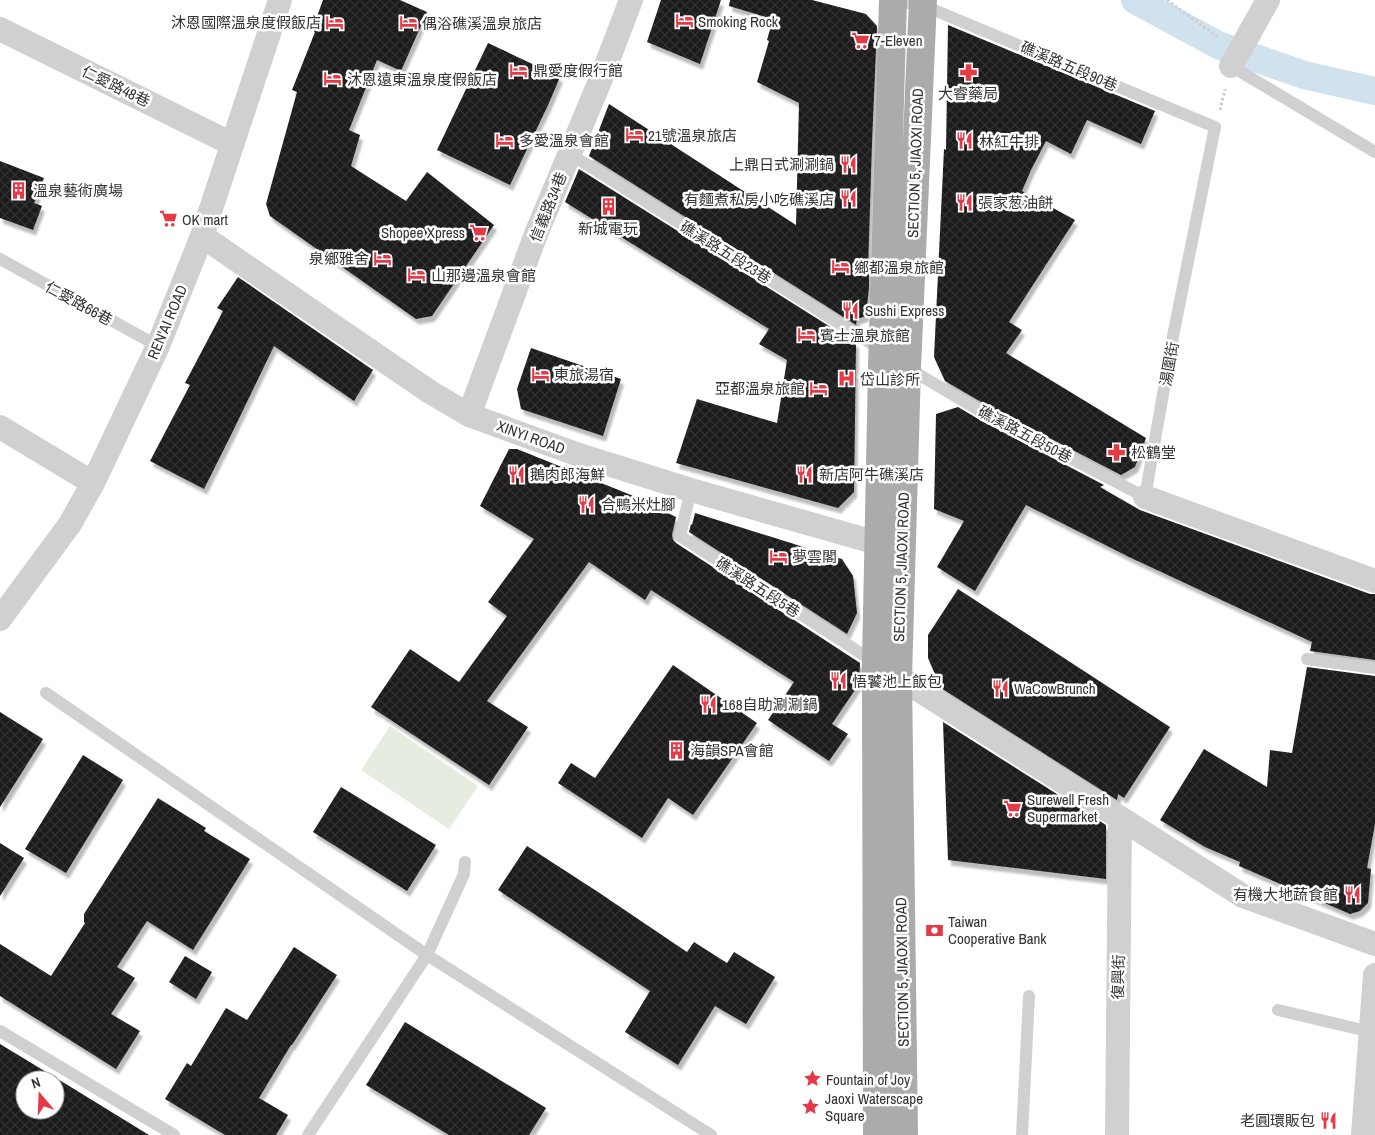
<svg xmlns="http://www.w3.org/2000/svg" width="1375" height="1135" font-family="'Archivo Narrow','Noto Sans TC',sans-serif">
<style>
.pitch{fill:#e6ecdf}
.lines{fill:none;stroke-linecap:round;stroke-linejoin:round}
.canal{stroke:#cfe2ee;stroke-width:28}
.building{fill:url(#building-cross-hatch);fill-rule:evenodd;filter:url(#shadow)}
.path{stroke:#cdcdcd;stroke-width:3;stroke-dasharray:2.5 2.5;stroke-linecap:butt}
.lane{stroke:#d0d0d0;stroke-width:12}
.street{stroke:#d0d0d0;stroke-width:24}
.primary{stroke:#ababab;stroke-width:28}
.labels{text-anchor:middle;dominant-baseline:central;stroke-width:5;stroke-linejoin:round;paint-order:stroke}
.poi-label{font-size:15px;fill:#333;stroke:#fff;text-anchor:start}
.street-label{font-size:15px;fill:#333;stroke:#fff}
</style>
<defs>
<pattern id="building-cross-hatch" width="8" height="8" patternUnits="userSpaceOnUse" patternTransform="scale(1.25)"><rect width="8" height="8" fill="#1a1a1a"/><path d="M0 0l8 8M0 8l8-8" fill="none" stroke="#333"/></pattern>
<filter id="shadow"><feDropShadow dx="3" dy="5.5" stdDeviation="1" flood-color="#0004"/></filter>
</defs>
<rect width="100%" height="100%" fill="#fff"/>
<path class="pitch" d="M390,726L478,786L449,829L361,770Z"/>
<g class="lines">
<path class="canal" d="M1135,0L1218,45L1304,75L1375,91"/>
</g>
<path class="building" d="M323,0H400L427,12L401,71L377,60L349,130L360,135L351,166L406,201L427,172L494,225L432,316L416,319L270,216L266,204L297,92L292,90L315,32L312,30Z
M661,0H721L700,64L647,42Z
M730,0H812L866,14L877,26L872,143L868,270L869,271V288L866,316L857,319L856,325L589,156L609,104L796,225L799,103L757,82L769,41L767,40L773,19L729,6Z
M948,25L1155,111L1141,144L1087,120L1071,154L1046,141L1031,170L1022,191L1075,220L1009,322L1022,330L1006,353L1146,438L1135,467L1121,475L988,406L945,381L934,357L944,149L946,150Z
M488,43L560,77L549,103L510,185L437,150Z
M0,161L44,178L34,203L42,206L33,230L0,218Z
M579,169L856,343L854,492L838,508L676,463L697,399L777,423L787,360L759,344L769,329L565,202Z
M238,277L373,370L354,401L274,346L231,435L204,489L150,461L190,385L185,383L223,311L217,308Z
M531,348L621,379L603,436L521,409L517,389Z
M958,407L980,420L1104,485L1100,487L1140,510L1370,594H1375V660L1310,651L1312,642L1129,557L1026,505L975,591L937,567L964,521L934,509L936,414Z
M509,449H517L631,495L676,517L672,535L673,540L676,543L860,663L859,684L832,724L848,734L829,761L768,720L794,682L651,590L645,600L589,562L487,701L528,727L489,785L371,707L410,649L459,682L507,616L488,602L534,539L480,506Z
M695,513L842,559L853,576L857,613L847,634L689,532L691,524L692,525Z
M958,589L1170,727L1124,798L1118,794L1117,800L941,688L928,658V635Z
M673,665L757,723L693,815L668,798L642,838L558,783L571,763L595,778Z
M1307,667L1375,676V824L1367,868L1371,869L1368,903L1360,911L1350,914L1239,866L1240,862L1205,847L1160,820L1204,749L1267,787L1270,750L1292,753Z
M0,712L43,739L0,807Z
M943,722L1106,825V879L948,860Z
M83,755L123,780L66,873L25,849Z
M341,787L436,845L407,891L313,832Z
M158,798L206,828L204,831L250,859L193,950L147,921L117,967L135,978L111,1014L140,1031L116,1069L0,996V944L51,976L85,923L84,922V914Z
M0,843L24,858L0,896Z
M527,846L598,892L687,952L694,942L727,963L734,952L775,977L746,1024L715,1006L678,1065L625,1032L650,991L498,890Z
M294,947L337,975L292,1045H291L259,1098L288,1115L276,1135H225L165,1099L187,1063L191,1066L226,1008L247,1020Z
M185,956L212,972L196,999L169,982Z
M405,1022L546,1108L529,1135H449L366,1085Z
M0,1044L61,1081L149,1135H0ZM25,1080H55V1110H25Z"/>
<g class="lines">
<path class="path" d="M1167,0L1219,38
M1220,110L1225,89"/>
<path class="lane" d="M893,1L922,5L1215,127L1174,331L1145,497L984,413L906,367
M1231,66L1375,152
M570,154L883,351
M0,259L158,346
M691,490L680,536L876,663
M1307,659L1375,668
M46,693L427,955L711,1135
M1278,1010L1371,1032
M0,1031L174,1135
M308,1135L427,955L464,874L465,862
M1022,1135L1029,996"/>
<path class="street" d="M0,29L232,144
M1231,66L1268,0
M202,236L430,392L469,415L582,456L691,490L895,548
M469,415L536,234L600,81L631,0
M0,427L93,483
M1145,497L1375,581
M0,619L70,524L93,483L158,346L202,236L280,0
M886,669L1243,896L1375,944
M1117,1135L1120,818
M1363,1135L1375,975"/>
<path class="primary" d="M877,1135L876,663L882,368L893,0
M904,1135L898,677L907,368L923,0"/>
</g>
<defs>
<symbol id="hotel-bare" viewBox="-9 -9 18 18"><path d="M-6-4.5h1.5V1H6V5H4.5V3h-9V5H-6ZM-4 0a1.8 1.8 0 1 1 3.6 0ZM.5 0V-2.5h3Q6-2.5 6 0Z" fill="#e63946" stroke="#fff" stroke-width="2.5" paint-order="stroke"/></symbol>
<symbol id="supermarket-bare" viewBox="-9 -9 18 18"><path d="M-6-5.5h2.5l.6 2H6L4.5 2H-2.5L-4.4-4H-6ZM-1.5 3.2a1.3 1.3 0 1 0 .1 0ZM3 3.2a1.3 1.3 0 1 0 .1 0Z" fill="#e63946" stroke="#fff" stroke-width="2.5" paint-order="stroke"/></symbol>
<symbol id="pharmacy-bare" viewBox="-9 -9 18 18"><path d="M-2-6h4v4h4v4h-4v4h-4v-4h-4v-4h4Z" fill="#e63946" stroke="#fff" stroke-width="2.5" paint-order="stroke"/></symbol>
<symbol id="restaurant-bare" viewBox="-9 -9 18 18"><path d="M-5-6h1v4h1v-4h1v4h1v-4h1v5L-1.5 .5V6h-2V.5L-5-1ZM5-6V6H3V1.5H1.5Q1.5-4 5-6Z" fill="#e63946" stroke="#fff" stroke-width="2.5" paint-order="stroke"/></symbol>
<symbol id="building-bare" viewBox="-9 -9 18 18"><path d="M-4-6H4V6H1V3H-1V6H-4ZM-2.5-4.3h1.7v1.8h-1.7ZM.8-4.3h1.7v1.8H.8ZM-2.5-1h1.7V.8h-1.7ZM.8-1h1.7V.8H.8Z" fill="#e63946" stroke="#fff" stroke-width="2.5" paint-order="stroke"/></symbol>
<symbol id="hospital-bare" viewBox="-9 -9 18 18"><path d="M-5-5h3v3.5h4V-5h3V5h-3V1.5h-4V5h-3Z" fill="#e63946" stroke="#fff" stroke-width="2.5" paint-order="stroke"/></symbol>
<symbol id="bank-bare" viewBox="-9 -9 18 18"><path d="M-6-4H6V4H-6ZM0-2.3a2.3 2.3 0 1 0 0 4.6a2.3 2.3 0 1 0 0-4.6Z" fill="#e63946" stroke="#fff" stroke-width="2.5" paint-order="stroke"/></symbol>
<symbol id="sight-bare" viewBox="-9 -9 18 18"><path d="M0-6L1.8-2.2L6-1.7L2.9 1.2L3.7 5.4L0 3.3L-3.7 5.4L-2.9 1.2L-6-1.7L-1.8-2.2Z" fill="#e63946" stroke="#fff" stroke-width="2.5" paint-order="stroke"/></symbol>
</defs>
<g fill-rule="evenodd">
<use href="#hotel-bare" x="672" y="8" width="25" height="25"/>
<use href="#hotel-bare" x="322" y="10" width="25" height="25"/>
<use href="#hotel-bare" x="396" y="10" width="25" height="25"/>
<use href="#supermarket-bare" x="848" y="28" width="25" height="25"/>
<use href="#hotel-bare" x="506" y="58" width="25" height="25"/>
<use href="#pharmacy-bare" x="956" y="60" width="25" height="25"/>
<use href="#hotel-bare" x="320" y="66" width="25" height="25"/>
<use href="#hotel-bare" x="622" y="122" width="25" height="25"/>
<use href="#hotel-bare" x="492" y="128" width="25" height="25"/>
<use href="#restaurant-bare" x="952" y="128" width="25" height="25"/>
<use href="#restaurant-bare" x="836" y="152" width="25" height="25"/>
<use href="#building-bare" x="6" y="178" width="25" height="25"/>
<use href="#restaurant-bare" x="836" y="186" width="25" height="25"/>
<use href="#restaurant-bare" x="952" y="190" width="25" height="25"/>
<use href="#building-bare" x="596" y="194" width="25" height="25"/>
<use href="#supermarket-bare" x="156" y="206" width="25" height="25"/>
<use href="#supermarket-bare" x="466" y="220" width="25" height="25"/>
<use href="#hotel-bare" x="370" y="246" width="25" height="25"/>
<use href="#hotel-bare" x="828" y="254" width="25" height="25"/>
<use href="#hotel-bare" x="404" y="262" width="25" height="25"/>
<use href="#restaurant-bare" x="838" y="298" width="25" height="25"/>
<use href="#hotel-bare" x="794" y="322" width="25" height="25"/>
<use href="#hotel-bare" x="528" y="362" width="25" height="25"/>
<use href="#hospital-bare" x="834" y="366" width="25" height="25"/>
<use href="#hotel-bare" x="806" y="376" width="25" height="25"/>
<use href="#pharmacy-bare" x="1104" y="440" width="25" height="25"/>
<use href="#restaurant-bare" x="504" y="462" width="25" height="25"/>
<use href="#restaurant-bare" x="792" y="462" width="25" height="25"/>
<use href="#restaurant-bare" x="574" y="492" width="25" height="25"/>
<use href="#hotel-bare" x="766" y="544" width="25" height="25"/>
<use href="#restaurant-bare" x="826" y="668" width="25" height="25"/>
<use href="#restaurant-bare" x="988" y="676" width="25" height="25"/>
<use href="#restaurant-bare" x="696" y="692" width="25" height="25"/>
<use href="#building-bare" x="664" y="738" width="25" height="25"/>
<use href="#supermarket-bare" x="1000" y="796" width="25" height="25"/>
<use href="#restaurant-bare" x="1340" y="882" width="25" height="25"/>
<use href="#bank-bare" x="922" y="918" width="25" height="25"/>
<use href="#sight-bare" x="800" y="1066" width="25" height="25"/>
<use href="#sight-bare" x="798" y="1094" width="25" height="25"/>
<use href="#restaurant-bare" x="1316" y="1108" width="25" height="25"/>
</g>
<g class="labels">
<g class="poi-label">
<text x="698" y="21">Smoking Rock</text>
<text x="321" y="22" text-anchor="end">沐恩國際溫泉度假飯店</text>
<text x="422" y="23">偶浴礁溪溫泉旅店</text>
<text x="874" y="40">7-Eleven</text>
<text x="533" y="70">鼎愛度假行館</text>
<text x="347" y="79">沐恩遠東溫泉度假飯店</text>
<text x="968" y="93" text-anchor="middle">大睿藥局</text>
<text x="648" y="135">21號溫泉旅店</text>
<text x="519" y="140">多愛溫泉會館</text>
<text x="979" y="141">林紅牛排</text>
<text x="834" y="164" text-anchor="end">上鼎日式涮涮鍋</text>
<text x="33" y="190">溫泉藝術廣場</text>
<text x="834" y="199" text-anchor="end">有麵煮私房小吃礁溪店</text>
<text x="978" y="202">張家葱油餅</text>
<text x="182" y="219">OK mart</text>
<text x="608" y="228" text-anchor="middle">新城電玩</text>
<text x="465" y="232" text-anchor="end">Shopee Xpress</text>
<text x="369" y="258" text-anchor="end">泉鄉雅舍</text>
<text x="854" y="267">鄉都溫泉旅館</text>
<text x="431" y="275">山那邊溫泉會館</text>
<text x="865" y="310">Sushi Express</text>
<text x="820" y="335">賓士溫泉旅館</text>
<text x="554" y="374">東旅湯宿</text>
<text x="860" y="379">岱山診所</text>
<text x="805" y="388" text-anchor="end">亞都溫泉旅館</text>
<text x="1131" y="452">松鶴堂</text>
<text x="530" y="474">鵝肉郎海鮮</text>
<text x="819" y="474">新店阿牛礁溪店</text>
<text x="601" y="504">合鴨米灶腳</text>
<text x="792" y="556">夢雲閣</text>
<text x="852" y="681">悟饕池上飯包</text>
<text x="1014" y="688">WaCowBrunch</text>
<text x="722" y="704">168自助涮涮鍋</text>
<text x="690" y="750">海韻SPA會館</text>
<text x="1027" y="799">Surewell Fresh<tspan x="1027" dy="17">Supermarket</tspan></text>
<text x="1338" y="894" text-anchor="end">有機大地蔬食館</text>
<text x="948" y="921">Taiwan<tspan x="948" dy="17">Cooperative Bank</tspan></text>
<text x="826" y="1079">Fountain of Joy</text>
<text x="825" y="1098">Jaoxi Waterscape<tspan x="825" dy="17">Square</tspan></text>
<text x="1315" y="1120" text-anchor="end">老圓環販包</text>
</g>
<g class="street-label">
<text transform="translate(1069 66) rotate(23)">礁溪路五段90巷</text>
<text transform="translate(116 86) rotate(26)">仁愛路48巷</text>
<text transform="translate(915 163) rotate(-88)">SECTION 5, JIAOXI ROAD</text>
<text transform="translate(548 207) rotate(-68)">信義路34巷</text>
<text transform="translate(726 252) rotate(32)">礁溪路五段23巷</text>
<text transform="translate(79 303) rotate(29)">仁愛路66巷</text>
<text transform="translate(167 322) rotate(-67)">REN'AI ROAD</text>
<text transform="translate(1169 364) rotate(-80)">湯圍街</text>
<text transform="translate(1025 434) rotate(28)">礁溪路五段50巷</text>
<text transform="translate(531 437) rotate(20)">XINYI ROAD</text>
<text transform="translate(901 567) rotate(-88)">SECTION 5, JIAOXI ROAD</text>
<text transform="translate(758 587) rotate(33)">礁溪路五段5巷</text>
<text transform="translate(902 972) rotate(-91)">SECTION 5, JIAOXI ROAD</text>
<text transform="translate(1118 977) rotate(-89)">復興街</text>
</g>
</g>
<g transform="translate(40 1095) rotate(341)"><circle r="24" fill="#ffffff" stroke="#adadad"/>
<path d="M0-4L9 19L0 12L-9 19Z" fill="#e63946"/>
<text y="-8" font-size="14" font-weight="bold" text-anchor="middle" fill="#333333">N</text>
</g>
</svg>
